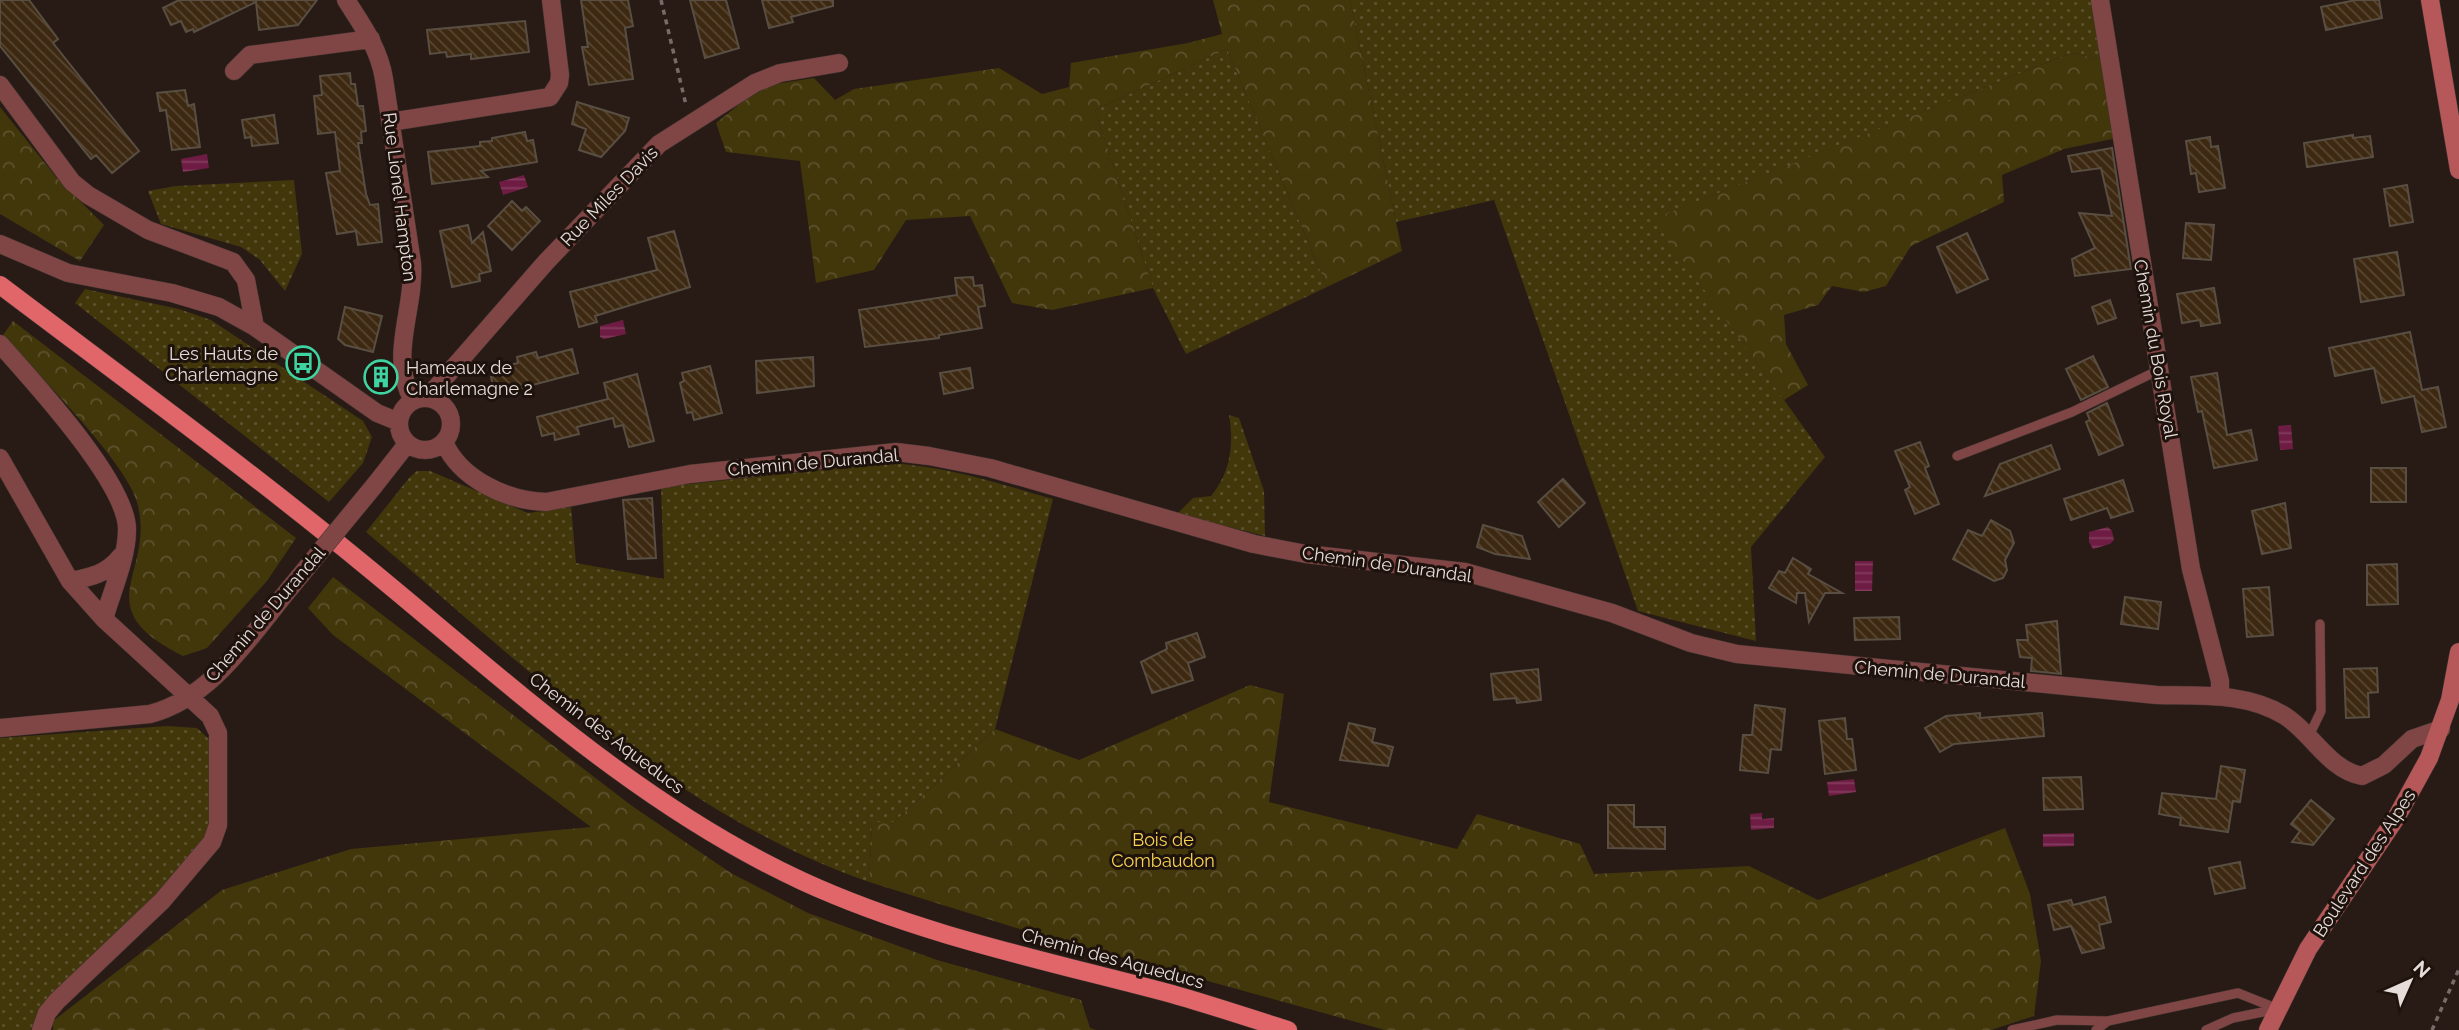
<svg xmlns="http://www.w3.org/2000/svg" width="2459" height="1030" font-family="Raleway,sans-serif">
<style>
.green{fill:url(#green-dots)}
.forest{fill:url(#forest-crowns)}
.water{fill:url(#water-rules)}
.building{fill:url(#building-back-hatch);stroke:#584e42;stroke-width:2}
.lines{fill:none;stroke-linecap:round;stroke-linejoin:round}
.lane-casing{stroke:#433631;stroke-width:10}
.street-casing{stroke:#433631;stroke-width:19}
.secondary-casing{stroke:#433631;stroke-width:19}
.primary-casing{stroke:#433631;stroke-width:19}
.path{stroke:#766b66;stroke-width:3.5;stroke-dasharray:5 5;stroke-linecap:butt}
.lane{stroke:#804545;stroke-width:9}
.street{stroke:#804545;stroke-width:18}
.secondary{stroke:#b6585a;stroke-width:18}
.primary{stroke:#e0666a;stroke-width:18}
.street-bridge-casing{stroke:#433631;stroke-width:19;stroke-linecap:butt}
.street-bridge{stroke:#804545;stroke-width:18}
.labels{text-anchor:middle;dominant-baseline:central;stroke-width:6;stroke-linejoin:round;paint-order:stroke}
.street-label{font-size:18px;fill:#e6dcd9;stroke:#1e120d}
.poi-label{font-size:18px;fill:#e6dcd9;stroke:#1e120d;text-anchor:end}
.park-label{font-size:18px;fill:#f8d351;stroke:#1e120d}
</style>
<defs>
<pattern id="green-dots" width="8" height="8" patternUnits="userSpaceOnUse" patternTransform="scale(1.75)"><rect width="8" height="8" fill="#42360b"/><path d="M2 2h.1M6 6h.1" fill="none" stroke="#5d522e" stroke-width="1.8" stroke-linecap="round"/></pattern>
<pattern id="forest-crowns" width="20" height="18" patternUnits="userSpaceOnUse" patternTransform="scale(1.75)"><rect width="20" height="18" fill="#42360b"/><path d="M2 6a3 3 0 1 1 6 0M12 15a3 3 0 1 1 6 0" fill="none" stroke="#5d522e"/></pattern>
<pattern id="water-rules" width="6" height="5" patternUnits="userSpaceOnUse" patternTransform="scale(1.75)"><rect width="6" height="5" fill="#6e1c43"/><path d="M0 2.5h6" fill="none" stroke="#833c5e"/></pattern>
<pattern id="building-back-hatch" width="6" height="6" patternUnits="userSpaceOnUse" patternTransform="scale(1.75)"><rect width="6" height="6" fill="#3d2911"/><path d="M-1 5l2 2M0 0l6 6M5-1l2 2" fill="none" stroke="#594733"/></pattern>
</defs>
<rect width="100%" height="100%" fill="#281b16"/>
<path class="green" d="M1350,0H2095L2104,60L2071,53L1654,219L1825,457L1751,547L1756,641L1638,611L1494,200L1396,222Z
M1227,49L1327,287L1186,354L1153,288L1095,110Z
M294,180L302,254L285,291L259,259L241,247L161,224L148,191L176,186Z
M85,289L179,309L211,320L363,421L372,437L363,463L329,502L75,303Z
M1229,415L1239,418L1264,491L1265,536L1177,514L1193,498L1211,496C1231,472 1234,444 1229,415Z
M885,463C944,465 997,483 1053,499L995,729L894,822H872L869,882C674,814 521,663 366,532L409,478L417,471H430L528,513L571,507L576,563L664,579L661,487Z
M167,726L197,728L211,741L210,819L207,834L188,867L56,993L37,1015L31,1030H0V738Z"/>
<path class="forest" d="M1213,0H1350L1402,251L1327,287L1227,49L1095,110L1153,288L1052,310L1012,303L970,216L906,220L874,270L816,283L800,161L726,152L716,123L762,86L814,78L835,100L854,89L999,68L1042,94L1069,87L1071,63L1188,43L1222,34Z
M2071,53L2104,60L2117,138L2064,149L2002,175L2004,202L1911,246L1886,286L1864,292L1832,286L1818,305L1784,315L1786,344L1808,385L1784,400L1653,219Z
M0,107L56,177L104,225L80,261L0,214Z
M13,321L296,538L267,581L207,648L183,656C83,606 157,575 137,502C125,460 35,372 3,335Z
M333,577L632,806L731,873L808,913L937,960L1081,1000L1090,1028L1096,1030H53V1021L222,890L351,849L591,827L333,635L308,608Z
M1250,685L1284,694L1269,802L1457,849L1477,814L1580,844L1594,874L1749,866L1818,900L2005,828L2030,894L2041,961L2034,1016L1991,1030H1385L1023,930L869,882L872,822H894L995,729L1079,760Z"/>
<path class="water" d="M207,154L209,168L183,172L181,159Z
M524,175L528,187L503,195L499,182Z
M623,320L626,334L604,339L600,337V326Z
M2291,425L2293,449L2280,450L2278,426Z
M2108,527L2112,531L2114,540L2110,544L2093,549L2089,542V532Z
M1855,561H1873L1872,591H1855Z
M1854,779L1856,792L1829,796L1827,782Z
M1762,813V819L1774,818V828L1751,830L1750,814Z
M2074,833V846L2043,847V834Z"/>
<path class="building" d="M0,0H29L58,39L53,43L139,151L112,173L96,155L91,159L0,46Z
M179,0H317L298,25L259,30L256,2L194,32L193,29L186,32L181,21L171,25L163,8Z
M581,0H628L633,26L625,28L633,79L589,85L582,47H588Z
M690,0H726L739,48L705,58Z
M762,0H833V6L791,17L793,22L769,28Z
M2356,0H2379L2382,18L2326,30L2321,7Z
M525,21L529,52L471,59V54L447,57L446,52L430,54L427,30Z
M350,73L351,84H355L358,106H363L366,131L361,132L362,143H358L366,194L370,205L378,204L382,242L358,245L356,231L337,234L326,173L340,171L335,132L318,134L314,96L322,95L320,76Z
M185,90L188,106L194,104L200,147L172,150L166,110L160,111L157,93Z
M577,102L629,118L625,131L601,157L579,150L586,129L572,124Z
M274,115L278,143L252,146L251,137L245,138L242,120Z
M525,132L527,141L533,140L537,162L481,171L488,177L432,184L428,152L480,146V142L492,141V138Z
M2353,135V138L2370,136L2373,157L2307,167L2304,143Z
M2210,137L2211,147L2218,146L2225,188L2199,192L2196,173L2191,174L2186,141Z
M2112,148L2131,269L2075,276L2072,259L2095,248L2079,213L2112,216L2101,168L2072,172L2068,156Z
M2407,185L2413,222L2390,226L2384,189Z
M512,201L522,211L526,207L540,221L512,250L488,226Z
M2186,223L2214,225L2211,260L2183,258Z
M468,225L472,243L483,232L491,271L479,274L480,281L452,287L440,231Z
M674,231L690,287L595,316L597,322L579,327L570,292L657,270L648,238Z
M1967,233L1988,279L1957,293L1937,247Z
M2397,252L2404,295L2361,302L2354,259Z
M973,277L974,286L982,285L985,306L978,307L982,328L939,335V338L865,347L859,310L957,295L955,278Z
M2214,288L2220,323L2201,326L2200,320L2182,323L2177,294Z
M2110,300L2116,318L2098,324L2092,307Z
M345,307L382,316L373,352L345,345L338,339Z
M2410,332L2422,390L2438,387L2446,427L2422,432L2414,396L2382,403L2374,368L2335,376L2329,348Z
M572,349L578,373L495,395L491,377L508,373L506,366L518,363L517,357L536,352L538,358Z
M2093,356L2108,387L2081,400L2066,369Z
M813,357L814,386L757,393L756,361Z
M710,366L722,413L694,420L692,412L687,413L680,383L684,381L682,373Z
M970,368L973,388L944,394L940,373Z
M2217,373L2227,435L2251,430L2257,460L2214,468L2202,411L2198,412L2191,377Z
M637,374L654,441L629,447L623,425L615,427L613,418L577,427L579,434L555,440L554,433L542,436L537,417L608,399L604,383Z
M2107,403L2123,445L2099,455L2086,422L2090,420L2087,413Z
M1920,442L1929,466L1925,468L1939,504L1915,514L1905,490L1910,487L1895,451Z
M2051,445L2060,469L1985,496L2000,464Z
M2371,468H2406V502H2371Z
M1563,479L1585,503L1559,527L1538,502Z
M2123,480L2133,511L2111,518L2107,508L2071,520L2064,499Z
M652,498L656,558L628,559L623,500Z
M2285,503L2291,548L2262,554L2252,511Z
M1991,520L2010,531L2014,543L2005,560L2007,570L2003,578L1994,581L1953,559L1968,530L1982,536Z
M1483,525L1522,536L1530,559L1495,554L1477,547Z
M1793,558L1811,569L1808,574L1842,593H1825L1809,622L1805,593H1797L1796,603L1769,588L1779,571L1785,573Z
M2397,564L2398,604L2367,605V565Z
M2269,587L2273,635L2247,637L2243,589Z
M2125,597L2161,602L2158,629L2121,624Z
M1899,617L1900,639L1855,640L1854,618Z
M2057,621L2061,674L2031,671L2032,658L2020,657L2017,640H2028L2026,625Z
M1197,633L1205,657L1188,663L1193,680L1152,693L1141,662L1167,649L1166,643Z
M2377,668L2378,692L2368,693L2369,717L2346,718L2344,669Z
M1538,669L1541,700L1517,703L1516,698L1494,700L1491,674Z
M1755,705L1785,709L1781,750L1771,749L1768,773L1740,770L1743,735H1752Z
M1980,713V718L2042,713L2044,736L1954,744L1940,752L1925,728L1946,716Z
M1845,718L1847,739H1852L1856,770L1825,774L1819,721Z
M1349,723L1375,729L1372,742L1393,747L1388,766L1340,760Z
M2221,766L2245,770L2240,802L2233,801L2228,832L2180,825L2181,818L2159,814L2162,793L2216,799Z
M2081,777L2083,809L2044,810L2043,778Z
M2311,800L2334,819L2313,845L2292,842L2300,831L2291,824Z
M1608,805H1634V827H1665V849L1608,848Z
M2240,862L2245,888L2215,894L2209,868Z
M2105,897L2111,922L2099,925L2104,948L2082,953L2071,926L2054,930L2048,905L2071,900L2073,905Z"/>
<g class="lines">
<defs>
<path id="lane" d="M1957,456L2072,412L2159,370
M2309,736L2321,711L2320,624
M2012,1030L2057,1020L2108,1021
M2096,1030L2108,1021L2238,993L2278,1009
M2206,1030L2233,1018L2278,1009"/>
<path id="street" d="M346,0C362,25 379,48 384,79L412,263C415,311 388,355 413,401
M2100,0L2191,569L2220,681V696
M234,71L250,55L371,39
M0,85L72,182L88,195L148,230L233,262L246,280L255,327
M390,122L550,97L559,83L560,75L551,0
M0,244L68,273L172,293L219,307L255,327L377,413L399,422
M0,344C32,380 128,484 127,530C127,558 112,591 104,619
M427,398L546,262L659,144L755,83L780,73L839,63
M399 424a26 26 0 1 1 52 0a26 26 0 1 1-52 0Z
M444,442C460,479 507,501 546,502L690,474L896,452L929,456L990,468L1254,544L1306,554L1465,572L1612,613L1691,643L1737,654L2157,695C2200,696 2247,692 2285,716C2312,733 2329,770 2362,776L2384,765L2412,739L2441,729
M0,458L70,581L104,619L210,716L218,733V825L212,842L162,901L57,1001L47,1013L41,1030
M374,486L407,444
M70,581C91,577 107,574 121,556
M0,728L150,714C212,698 251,635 290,588"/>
<path id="secondary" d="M2430,0L2459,170
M2268,1030L2308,949L2396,818L2429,758L2450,700L2459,652"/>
<path id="primary" d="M0,285C123,378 248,469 367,567C506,681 638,805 802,881C919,935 1048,961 1172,994C1211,1005 1249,1018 1288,1030"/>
</defs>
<use href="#lane" class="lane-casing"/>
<use href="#street" class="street-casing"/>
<use href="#secondary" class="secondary-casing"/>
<use href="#primary" class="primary-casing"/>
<path class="path" d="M661,0L686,105
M2432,1030L2459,969"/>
<use href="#lane" class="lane"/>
<use href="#street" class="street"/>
<use href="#secondary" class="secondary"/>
<use href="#primary" class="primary"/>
<defs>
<path id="street-bridge" d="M290,588L374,486"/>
</defs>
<use href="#street-bridge" class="street-bridge-casing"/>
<use href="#street-bridge" class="street-bridge"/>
</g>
<defs>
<symbol id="bus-ring" viewBox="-11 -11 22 22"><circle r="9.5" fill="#1e120d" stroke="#3ed4a2" stroke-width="1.5"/><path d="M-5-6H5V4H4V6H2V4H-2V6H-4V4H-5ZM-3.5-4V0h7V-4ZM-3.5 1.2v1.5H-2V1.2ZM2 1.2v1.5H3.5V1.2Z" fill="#3ed4a2"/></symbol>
<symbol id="building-ring" viewBox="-11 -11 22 22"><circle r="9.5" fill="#1e120d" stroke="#3ed4a2" stroke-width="1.5"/><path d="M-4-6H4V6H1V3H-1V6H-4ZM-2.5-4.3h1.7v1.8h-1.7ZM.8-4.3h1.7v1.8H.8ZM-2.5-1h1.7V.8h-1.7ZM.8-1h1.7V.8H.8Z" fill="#3ed4a2"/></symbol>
</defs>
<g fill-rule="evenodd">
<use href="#bus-ring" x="284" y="344" width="38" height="38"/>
<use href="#building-ring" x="362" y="358" width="38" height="38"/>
</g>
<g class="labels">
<g class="street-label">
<text transform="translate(609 196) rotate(-46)">Rue Miles Davis</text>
<text transform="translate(400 197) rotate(83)">Rue Lionel Hampton</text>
<text transform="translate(2156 349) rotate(80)">Chemin du Bois Royal</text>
<text transform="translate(813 462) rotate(-5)">Chemin de Durandal</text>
<text transform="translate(1387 564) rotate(8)">Chemin de Durandal</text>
<text transform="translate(265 614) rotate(-49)">Chemin de Durandal</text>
<text transform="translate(1940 674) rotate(5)">Chemin de Durandal</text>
<text transform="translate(607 733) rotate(37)">Chemin des Aqueducs</text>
<text transform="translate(2364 863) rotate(-57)">Boulevard des Alpes</text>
<text transform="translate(1113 958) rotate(15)">Chemin des Aqueducs</text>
</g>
<g class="poi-label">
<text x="278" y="353">Les Hauts de<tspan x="278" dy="21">Charlemagne</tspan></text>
<text x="406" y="367" text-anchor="start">Hameaux de<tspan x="406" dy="21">Charlemagne 2</tspan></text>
</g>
<g class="park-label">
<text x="1163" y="839">Bois de<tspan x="1163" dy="21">Combaudon</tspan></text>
</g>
</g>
<g transform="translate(2410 981) rotate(45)" stroke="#1e120d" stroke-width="5" paint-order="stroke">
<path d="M0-5L12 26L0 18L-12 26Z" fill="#e6dcd9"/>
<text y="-10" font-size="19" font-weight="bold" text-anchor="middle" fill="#e6dcd9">N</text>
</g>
</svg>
